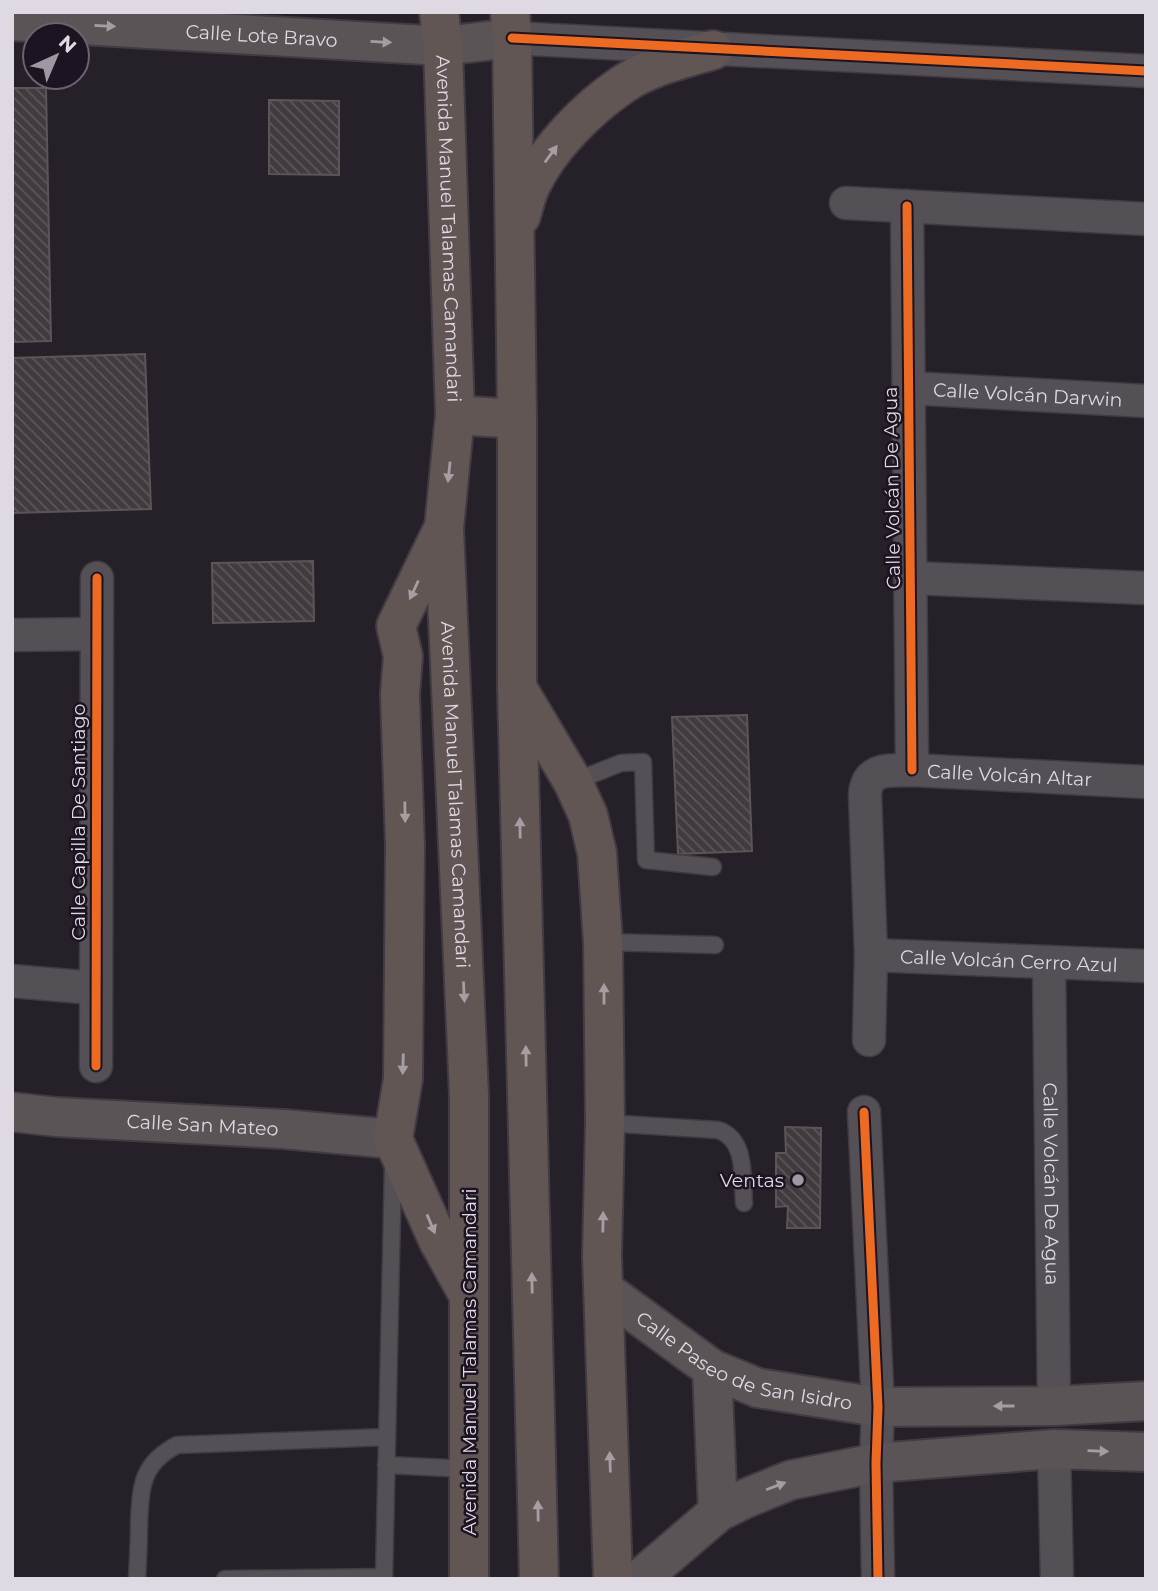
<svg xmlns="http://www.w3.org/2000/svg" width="1158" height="1591" font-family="Montserrat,sans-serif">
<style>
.building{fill:url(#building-back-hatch);stroke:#5c5558;stroke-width:2}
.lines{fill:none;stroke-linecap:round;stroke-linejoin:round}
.lane-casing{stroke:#413b43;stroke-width:19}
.street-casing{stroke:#413b43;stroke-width:35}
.secondary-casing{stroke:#413b43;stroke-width:42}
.primary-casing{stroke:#413b43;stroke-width:42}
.lane{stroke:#545056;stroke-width:16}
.street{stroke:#545056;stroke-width:32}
.secondary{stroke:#5b5456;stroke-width:38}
.primary{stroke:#615654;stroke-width:38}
.cycleway-casing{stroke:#1d1422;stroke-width:13}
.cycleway{stroke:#ed6a23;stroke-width:9}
.oneway{fill:#a49da4}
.oneway2{fill:#a69ea3}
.poi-dot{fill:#9e98a2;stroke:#1d1422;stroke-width:2.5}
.labels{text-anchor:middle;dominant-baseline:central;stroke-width:5;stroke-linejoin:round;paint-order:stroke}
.street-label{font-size:19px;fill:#dfd9e3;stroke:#1d1422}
.poi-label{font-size:19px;fill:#dfd9e3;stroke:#1d1422;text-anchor:end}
</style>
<defs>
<pattern id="building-back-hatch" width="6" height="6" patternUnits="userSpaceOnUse" patternTransform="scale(1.75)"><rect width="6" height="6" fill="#413a3e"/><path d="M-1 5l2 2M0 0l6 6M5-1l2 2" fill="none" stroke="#5c565a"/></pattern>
</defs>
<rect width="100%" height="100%" fill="#262028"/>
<path class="building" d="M12,88H46L51,341L12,342Z
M269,100L339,101V175L269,174Z
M145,354L151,509L12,513V358Z
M313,561L314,621L213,623L212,563Z
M747,715L752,851L678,854L672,717Z
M785,1127L821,1128L820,1228H787L788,1206L776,1207V1153H786Z"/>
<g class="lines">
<defs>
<path id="lane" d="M573,782L621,763L643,762L646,860L713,867
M603,942L715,945
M605,1123L718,1130C747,1139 742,1178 744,1203
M386,1465L469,1469
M137,1579C138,1560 139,1542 139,1523C141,1486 141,1464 177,1445L387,1437
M225,1579L384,1577
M384,1579L393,1166"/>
<g id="street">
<path d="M512,38L1146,71"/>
<path d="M846,203L1146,219"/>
<path d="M907,206L912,770"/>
<path id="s1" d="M909,388L1146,401"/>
<path d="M911,578L1146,588"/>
<path d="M12,635L96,634"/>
<path id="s2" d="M871,955L1146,966"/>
<path id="s3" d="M1049,962L1054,1406"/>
<path d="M12,981L94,988"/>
<path id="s4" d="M869,1040L871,955L865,795C867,766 890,771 912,770L1146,782"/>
<path d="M96,1066L97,578"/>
<path d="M864,1112L878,1407L876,1463L878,1579"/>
<path d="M1054,1449L1057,1579"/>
</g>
<g id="secondary">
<path id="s5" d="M12,21L443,46L512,38"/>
<path id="s6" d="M12,1112L57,1117L283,1129L393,1139"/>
<path id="s7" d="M604,1290L712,1369L758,1388L878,1407L1054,1406L1146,1401"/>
<path d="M712,1369L718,1512"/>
<path d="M640,1579L718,1512L744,1499L791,1480L876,1463L1054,1449L1146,1452"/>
</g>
<g id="primary">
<path id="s8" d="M439,12L443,46L455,415L444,528L469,1095V1579"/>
<path d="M510,12L512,38L517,419V688L539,1579"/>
<path d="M521,216C524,206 526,195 531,185C549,147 587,109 622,85C648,67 682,59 713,50"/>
<path d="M455,415L517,419"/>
<path d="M441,533L396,626L403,656L400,694L405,845L403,1079L393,1139L438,1240L468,1294"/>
<path d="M519,691L573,782L588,815L597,853L603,942L605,1123L602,1256L613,1579"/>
</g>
</defs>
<use href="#lane" class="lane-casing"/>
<use href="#street" class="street-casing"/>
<use href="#secondary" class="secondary-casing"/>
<use href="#primary" class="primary-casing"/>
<use href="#lane" class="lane"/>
<use href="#street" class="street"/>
<use href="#secondary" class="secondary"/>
<use href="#primary" class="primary"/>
<defs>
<path id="cycleway" d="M512,38L1146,71
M907,206L912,770
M96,1066L97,578
M864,1112L878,1407L876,1463L878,1579"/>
</defs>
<use href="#cycleway" class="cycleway-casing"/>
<use href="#cycleway" class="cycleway"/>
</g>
<defs><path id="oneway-solid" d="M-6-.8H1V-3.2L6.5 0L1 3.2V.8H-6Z" transform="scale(1.75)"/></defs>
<g class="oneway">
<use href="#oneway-solid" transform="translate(105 26) rotate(3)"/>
<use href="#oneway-solid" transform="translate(381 42) rotate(3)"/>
<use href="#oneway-solid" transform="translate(1004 1406) rotate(180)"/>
<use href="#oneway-solid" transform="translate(1098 1451) rotate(2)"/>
<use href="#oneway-solid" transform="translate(776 1486) rotate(-21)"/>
</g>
<g class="oneway2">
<use href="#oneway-solid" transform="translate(551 154) rotate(-54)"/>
<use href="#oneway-solid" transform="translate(449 472) rotate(96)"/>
<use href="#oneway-solid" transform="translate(414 590) rotate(115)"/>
<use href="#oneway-solid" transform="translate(405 812) rotate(89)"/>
<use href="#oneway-solid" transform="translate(520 828) rotate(-91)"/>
<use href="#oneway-solid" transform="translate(464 992) rotate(87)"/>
<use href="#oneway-solid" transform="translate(604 994) rotate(-90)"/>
<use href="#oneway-solid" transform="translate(526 1056) rotate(-91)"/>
<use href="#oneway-solid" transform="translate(403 1064) rotate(92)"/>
<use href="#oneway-solid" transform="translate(603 1222) rotate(-89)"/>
<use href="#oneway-solid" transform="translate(431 1224) rotate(67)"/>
<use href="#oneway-solid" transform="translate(532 1283) rotate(-91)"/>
<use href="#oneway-solid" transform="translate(610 1462) rotate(-92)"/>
<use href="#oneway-solid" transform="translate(538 1511) rotate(-91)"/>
</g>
<circle class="poi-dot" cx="798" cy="1180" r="7"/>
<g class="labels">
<g class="street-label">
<text stroke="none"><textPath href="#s5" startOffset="250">Calle Lote Bravo</textPath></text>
<text stroke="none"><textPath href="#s8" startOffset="217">Avenida Manuel Talamas Camandari</textPath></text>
<text stroke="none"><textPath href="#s1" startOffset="119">Calle Volcán Darwin</textPath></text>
<text transform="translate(892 488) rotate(-91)">Calle Volcán De Agua</text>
<text stroke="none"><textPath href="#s4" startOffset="404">Calle Volcán Altar</textPath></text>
<text stroke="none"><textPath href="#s8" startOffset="784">Avenida Manuel Talamas Camandari</textPath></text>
<text transform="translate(78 822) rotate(-90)">Calle Capilla De Santiago</text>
<text stroke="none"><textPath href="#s2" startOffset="138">Calle Volcán Cerro Azul</textPath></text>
<text stroke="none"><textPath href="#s6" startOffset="191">Calle San Mateo</textPath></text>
<text stroke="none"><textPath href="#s3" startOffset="222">Calle Volcán De Agua</textPath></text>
<text stroke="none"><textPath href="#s7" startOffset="161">Calle Paseo de San Isidro</textPath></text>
<text transform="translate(469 1362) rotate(-90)">Avenida Manuel Talamas Camandari</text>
</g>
<g class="poi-label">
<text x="784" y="1180">Ventas</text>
</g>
</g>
<rect width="1158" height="1591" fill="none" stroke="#dfd9e3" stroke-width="28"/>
<g transform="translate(56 56) rotate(44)"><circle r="33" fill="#1d1422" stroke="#6b636f" stroke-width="2"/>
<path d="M0-5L12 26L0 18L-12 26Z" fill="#9e98a2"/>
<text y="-10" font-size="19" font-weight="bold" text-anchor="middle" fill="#dfd9e3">N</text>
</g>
</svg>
